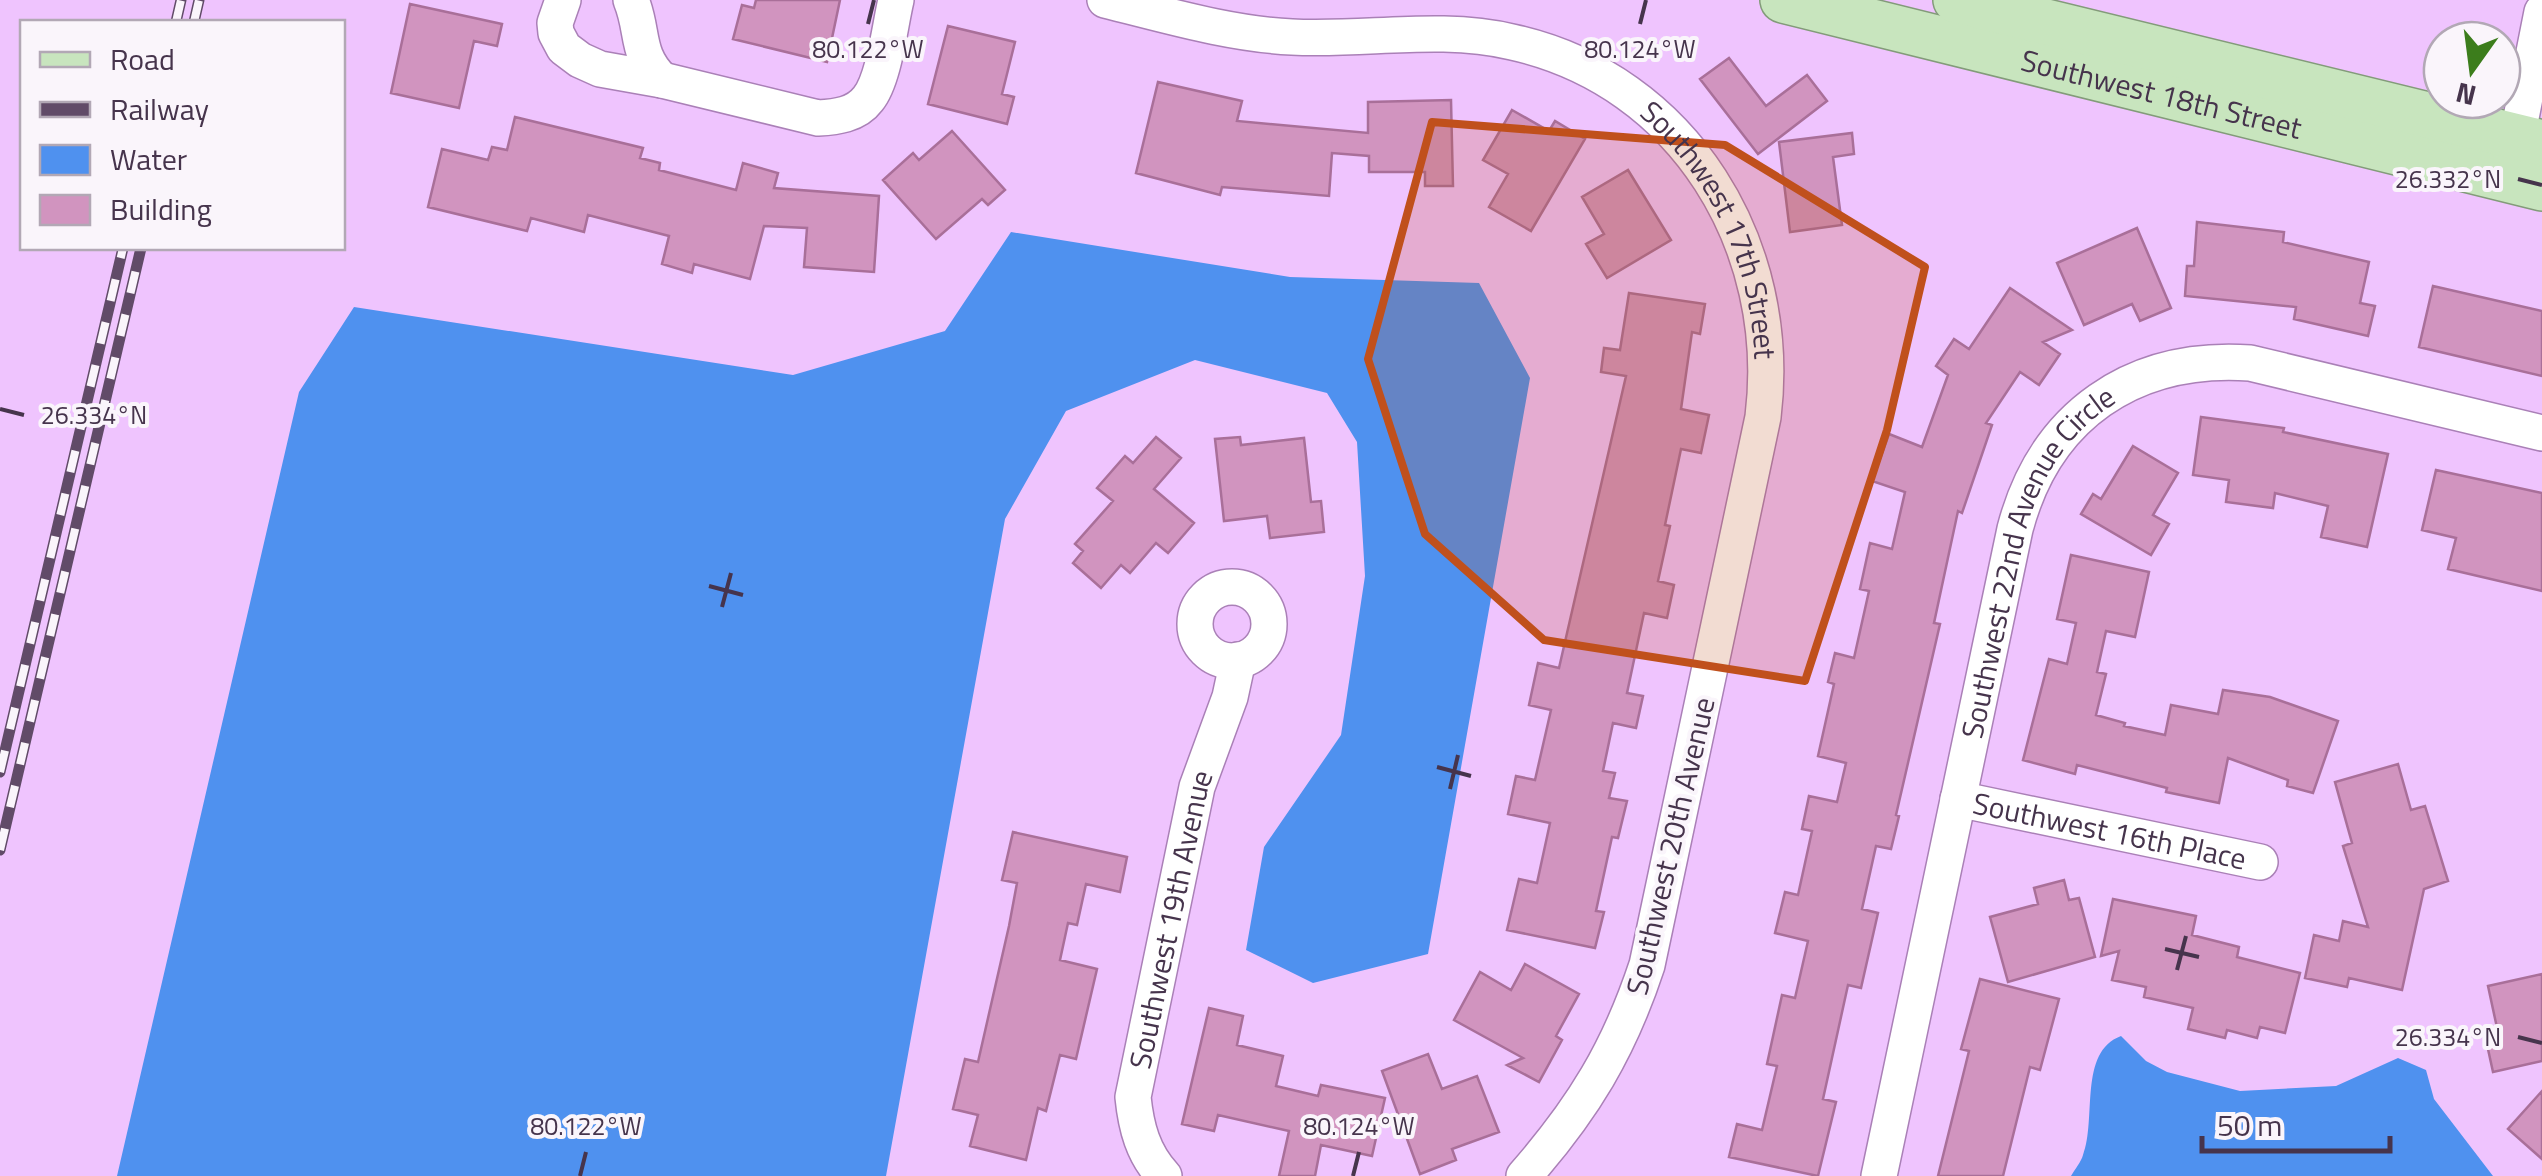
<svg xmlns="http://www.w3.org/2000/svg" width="2542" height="1176" font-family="'Titillium Web',sans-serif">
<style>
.water{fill:#4f91ef}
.building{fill:#d194bf;stroke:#a96f99;stroke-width:2.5}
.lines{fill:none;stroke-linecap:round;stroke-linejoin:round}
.minor-casing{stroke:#aa80b7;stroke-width:38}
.major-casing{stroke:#839b7a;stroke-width:48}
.minor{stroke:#fff;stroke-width:35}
.major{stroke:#c8e5be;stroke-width:45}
.rail-casing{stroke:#614b68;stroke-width:11}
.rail{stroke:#faf5fb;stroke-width:8;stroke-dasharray:22;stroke-linecap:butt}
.marked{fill:#c0501c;fill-opacity:0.2;stroke:#c0501c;stroke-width:8;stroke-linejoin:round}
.ticks{fill:none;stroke:#46344c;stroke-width:4}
.labels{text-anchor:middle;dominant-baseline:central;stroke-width:8;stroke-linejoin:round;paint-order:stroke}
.street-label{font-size:30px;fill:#46344c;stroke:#faf5fb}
.ticks-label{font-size:25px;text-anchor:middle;fill:#46344c;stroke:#faf5fb;stroke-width:8;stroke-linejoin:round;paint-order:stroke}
</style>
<rect width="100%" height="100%" fill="#efc4fe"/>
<path class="water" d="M1011,232L1290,277L1479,283L1530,378L1428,954L1313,983L1246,950L1264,847L1341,735L1365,576L1357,442L1327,393L1195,360L1066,411L1005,519L886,1176H117L299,392L354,307L793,375L945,331Z
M2121,1036L2146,1061L2167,1072L2240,1091L2336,1086L2398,1058L2426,1070L2434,1099L2493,1176H2071C2075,1169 2081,1162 2083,1155C2097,1119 2078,1052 2121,1036Z"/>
<path class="building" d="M756,0H840L827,62L733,39L742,5L754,8Z
M410,4L502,24L497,46L474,41L459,108L391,93Z
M948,26L1015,42L1002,94L1014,97L1007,124L928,104Z
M1729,58L1766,106L1807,75L1827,101L1758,154L1700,79Z
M1158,82L1242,101L1237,121L1368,133V102L1451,100L1453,186H1425V172H1369V156L1332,153L1329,196L1222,187L1220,195L1136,173Z
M1512,110L1549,131L1555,121L1585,139L1531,231L1489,207L1508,174L1483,160Z
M515,117L643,148L640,158L660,163L659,170L736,190L743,163L778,173L774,188L879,196L874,272L804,267L807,228L764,226L750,279L694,264L692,273L662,264L669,236L588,215L584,232L531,218L527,231L428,207L442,149L488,160L492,147L507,150Z
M952,131L1005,190L988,205L982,199L936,239L883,180L913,153L919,160Z
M1852,133L1854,154L1833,157L1842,225L1790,232L1779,142Z
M1628,170L1671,240L1607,278L1586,244L1604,234L1582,197Z
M2197,222L2284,232L2283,242L2369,262L2360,303L2375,306L2368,336L2294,319L2296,307L2185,296L2187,266H2194Z
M2137,228L2171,308L2140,321L2132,304L2084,325L2057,263Z
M2433,286L2542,311V376L2419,347Z
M2010,288L2072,330L2043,342L2060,354L2039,385L2020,372L1986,423L1992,425L1962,513L1958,511L1934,623L1940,624L1896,815L1899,816L1891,849L1876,846L1862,909L1878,913L1861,988L1848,985L1823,1099L1836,1102L1818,1176L1729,1157L1737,1124L1762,1130L1777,1066L1767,1064L1782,995L1795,998L1808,941L1775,933L1785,892L1798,895L1812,831L1802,829L1809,796L1837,802L1846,763L1818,756L1834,684L1828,682L1835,653L1854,658L1869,591L1860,589L1870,543L1892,549L1905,492L1872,481L1889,434L1922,447L1948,375L1936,366L1954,339L1969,349Z
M1629,293L1705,304L1700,334L1692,332L1681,409L1709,415L1701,453L1681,449L1665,525L1670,526L1658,581L1674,585L1667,618L1644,613L1627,693L1643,696L1636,728L1613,723L1603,771L1615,773L1609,798L1627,801L1618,838L1612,837L1596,911L1604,912L1595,948L1507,930L1519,879L1537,883L1550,823L1508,814L1516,776L1535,780L1551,710L1529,705L1538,663L1559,668L1626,376L1601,372L1604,348L1620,350Z
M2201,417L2284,428L2283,432L2388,454L2367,547L2321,537L2328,506L2275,493L2273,508L2226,502L2229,480L2193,475Z
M1156,437L1181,458L1154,489L1194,523L1168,553L1156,543L1130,573L1121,565L1101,588L1073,563L1083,551L1075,544L1113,501L1097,488L1125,456L1133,463Z
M1240,437L1241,445L1304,438L1311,502L1321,501L1324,532L1270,538L1267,516L1224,521L1215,439Z
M2133,446L2178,473L2153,515L2169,524L2151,555L2081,514L2093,494L2101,499Z
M2436,470L2542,493V591L2448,569L2456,538L2422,530Z
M2071,555L2149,572L2135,637L2106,631L2097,672L2106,674L2096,715L2125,723L2124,726L2165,735L2171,705L2218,714L2223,690L2270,697L2338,721L2313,793L2287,786L2288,780L2228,758L2219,803L2166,792L2167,788L2077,765L2075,774L2023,760L2049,659L2067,664L2076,623L2057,619Z
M2398,764L2411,810L2425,806L2448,881L2424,889L2402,990L2349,978L2347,987L2305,978L2314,935L2339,941L2343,921L2368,927L2343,846L2352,843L2335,782Z
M1013,832L1127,857L1120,892L1086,884L1077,925L1068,923L1060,960L1097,969L1076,1059L1060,1055L1046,1111L1038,1108L1026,1160L970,1146L978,1115L953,1109L965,1059L978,1062L1009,926L1017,883L1002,880Z
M2064,880L2069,900L2079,898L2095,957L2008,982L1990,917L2038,904L2034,888Z
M2113,899L2196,916L2192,935L2239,947L2237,957L2300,973L2285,1033L2260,1027L2257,1038L2227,1030L2225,1038L2188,1029L2193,1008L2144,997L2146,987L2112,980L2119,951L2101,956Z
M1525,964L1579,994L1556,1036L1562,1040L1539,1082L1507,1065L1523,1058L1454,1020L1480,972L1511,990Z
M2542,974V1061L2493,1072L2486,1040L2499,1037L2488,986Z
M1980,979L2059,999L2040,1070L2030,1067L2003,1176H1938L1969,1051L1961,1049Z
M1209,1008L1243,1016L1237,1045L1283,1056L1276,1086L1318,1096L1321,1085L1385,1098L1372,1156L1321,1145L1315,1176H1279L1289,1131L1218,1115L1214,1131L1182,1124Z
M1428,1054L1442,1089L1477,1076L1499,1132L1452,1149L1456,1160L1420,1174L1382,1071Z
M2542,1091V1159L2508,1129Z"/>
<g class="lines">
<defs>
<g id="minor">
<path d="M563,0L555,23L556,33L564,48L580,60L600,69L662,80L818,118C836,117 856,115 868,99C884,80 890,25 896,0"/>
<path d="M631,0C644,31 635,54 662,80"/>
<path id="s1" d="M1105,0C1166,15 1229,34 1292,37C1366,41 1439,25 1512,42C1685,80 1784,247 1763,417L1647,965C1619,1050 1583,1109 1524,1176"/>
<path d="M2513,158L2542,12"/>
<circle cx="1232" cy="624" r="37"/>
<path id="s2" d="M1958,799L2260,862"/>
<path id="s3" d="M1164,1176C1143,1154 1136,1127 1133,1097L1197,787L1230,697L1238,660"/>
<path id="s4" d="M1879,1176L2015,529C2045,415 2133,355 2250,363L2542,433"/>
</g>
<g id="major">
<path id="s5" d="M1783,0L2542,188"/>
<path d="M1956,0L2542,143"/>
</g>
</defs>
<use href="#minor" class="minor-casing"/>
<use href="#major" class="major-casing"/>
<use href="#minor" class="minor"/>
<use href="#major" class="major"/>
<defs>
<path id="rail" d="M176,22L181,0
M194,22L199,0
M0,772L123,248
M0,850L141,248"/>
</defs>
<use href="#rail" class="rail-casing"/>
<use href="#rail" class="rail"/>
</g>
<path class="marked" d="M1432,122L1725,145L1925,267L1887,430L1805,681L1544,640L1425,534L1368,359Z"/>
<path class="ticks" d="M868,24L874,0M1640,24L1646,0M2518,179L2542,185M0,409L24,415M709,586L743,595M722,607L731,573M1437,767L1471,776M1450,789L1458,755M2165,949L2199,957M2177,970L2186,936M2518,1037L2542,1043M580,1176L586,1152M1353,1176L1359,1152"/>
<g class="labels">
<g class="street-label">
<text stroke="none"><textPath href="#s5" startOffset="390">Southwest 18th Street</textPath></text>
<text stroke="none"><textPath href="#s1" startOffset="705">Southwest 17th Street</textPath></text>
<text stroke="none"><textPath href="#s4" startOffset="640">Southwest 22nd Avenue Circle</textPath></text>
<text stroke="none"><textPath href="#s2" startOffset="155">Southwest 16th Place</textPath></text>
<text transform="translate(1670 846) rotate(-77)">Southwest 20th Avenue</text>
<text stroke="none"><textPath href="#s3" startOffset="268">Southwest 19th Avenue</textPath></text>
</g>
</g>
<g class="ticks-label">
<text x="868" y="58">80.122°W</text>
<text x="1640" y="58">80.124°W</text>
<text x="2448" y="188">26.332°N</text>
<text x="94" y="424">26.334°N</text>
<text x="2448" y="1046">26.334°N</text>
<text x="586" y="1135">80.122°W</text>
<text x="1359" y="1135">80.124°W</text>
</g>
<rect x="20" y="20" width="325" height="230" fill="#faf5fb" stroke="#b2a8b5" stroke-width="2.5"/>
<rect x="40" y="52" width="50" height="15" fill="#c8e5be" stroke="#b2a8b5" stroke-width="2.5"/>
<text x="110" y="70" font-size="30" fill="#46344c">Road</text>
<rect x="40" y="102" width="50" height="15" fill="#614b68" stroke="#b2a8b5" stroke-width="2.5"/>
<text x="110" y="120" font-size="30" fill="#46344c">Railway</text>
<rect x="40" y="145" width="50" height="30" fill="#4f91ef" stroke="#b2a8b5" stroke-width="2.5"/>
<text x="110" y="170" font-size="30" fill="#46344c">Water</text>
<rect x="40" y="195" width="50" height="30" fill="#d194bf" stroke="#b2a8b5" stroke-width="2.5"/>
<text x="110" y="220" font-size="30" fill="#46344c">Building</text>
<g transform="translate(2472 70) rotate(194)"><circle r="48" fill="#faf5fb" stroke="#b2a8b5" stroke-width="2.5"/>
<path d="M0-8L18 38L0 25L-18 38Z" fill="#3c7d1c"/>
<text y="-15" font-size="28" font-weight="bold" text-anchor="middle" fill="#46344c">N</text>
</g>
<path d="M2202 1136v15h188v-15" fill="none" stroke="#46344c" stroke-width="5"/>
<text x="2217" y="1136" font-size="30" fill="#46344c" stroke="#faf5fb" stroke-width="8" paint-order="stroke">50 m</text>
</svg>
